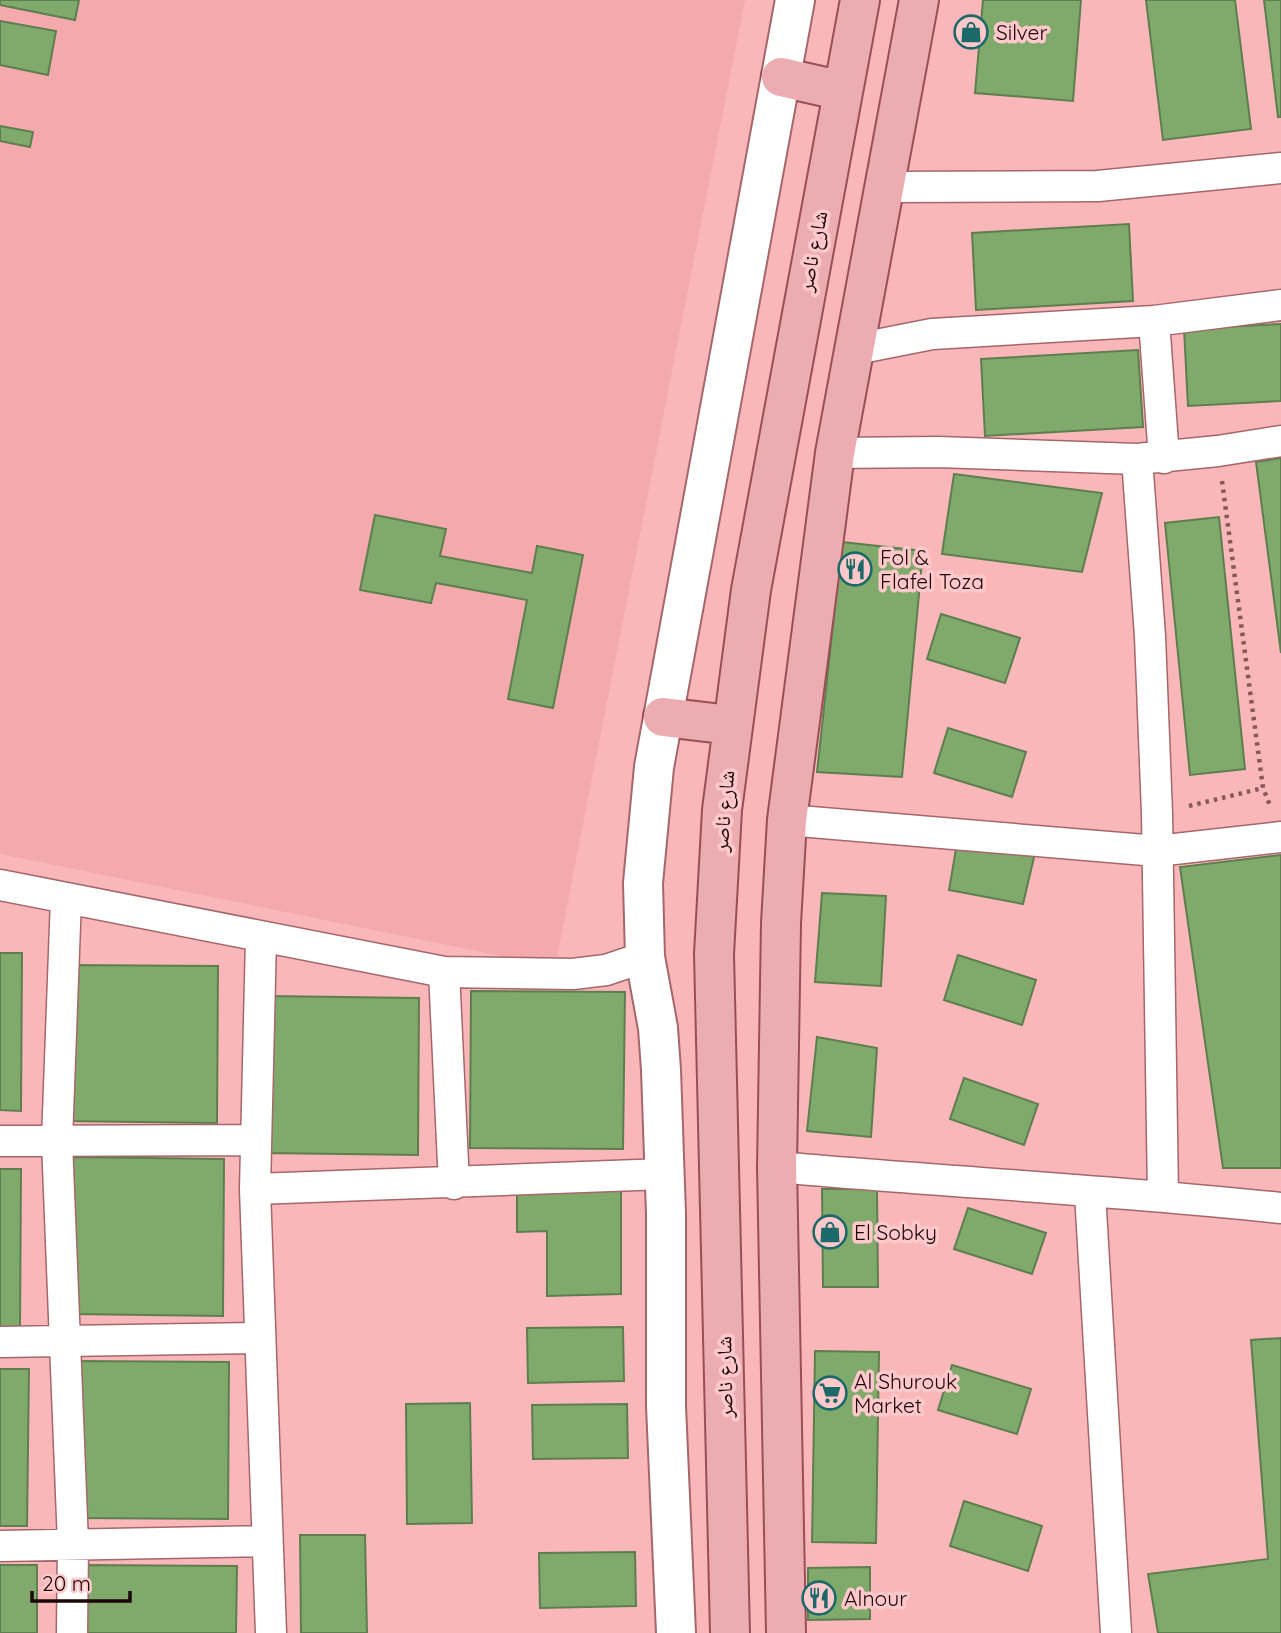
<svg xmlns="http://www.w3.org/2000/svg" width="1281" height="1633" font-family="Quicksand,'Noto Naskh Arabic',sans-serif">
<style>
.built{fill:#f4aaad}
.building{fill:#7faa6b;stroke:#5e7e4f;stroke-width:2}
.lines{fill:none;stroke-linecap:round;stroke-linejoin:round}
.minor-casing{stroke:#a4676b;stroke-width:33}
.tertiary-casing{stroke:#a4676b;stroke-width:42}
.primary-casing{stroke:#9a4f55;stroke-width:42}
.path{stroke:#855a5c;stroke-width:4.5;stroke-dasharray:3.5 5;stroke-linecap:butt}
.minor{stroke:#fff;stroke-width:30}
.tertiary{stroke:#fff;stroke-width:38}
.primary{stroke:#ecadb2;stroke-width:38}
.labels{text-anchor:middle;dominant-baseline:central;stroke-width:7;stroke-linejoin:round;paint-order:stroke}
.poi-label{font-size:21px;fill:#1b0608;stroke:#ffc8ca;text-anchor:start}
.street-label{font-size:21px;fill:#1b0608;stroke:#ffc8ca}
</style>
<rect width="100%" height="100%" fill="#fab7ba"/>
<path class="built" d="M0,0H745L555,967L0,854Z"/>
<path class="building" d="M0,0H79L75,20L0,5Z
M983,0H1081L1073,101L975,93Z
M1146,0H1235L1251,129L1163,140Z
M1264,0H1281V117H1278Z
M0,21L56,31L48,75L0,65Z
M0,126L33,132L30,147L0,141Z
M1129,224L1133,301L976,310L972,233Z
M1281,324V401L1188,406L1184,329Z
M1138,350L1143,427L985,436L981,359Z
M1281,458V653L1256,462Z
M954,474L1102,493L1082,572L942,554Z
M375,515L446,529L440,556L532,573L537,546L583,555L553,708L508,699L527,600L436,583L431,603L360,590Z
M1219,517L1245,769L1190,775L1165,523Z
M842,542L923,551L902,777L817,772Z
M941,614L1020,638L1005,683L927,659Z
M948,728L1026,752L1012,797L934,773Z
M957,843L1035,853L1023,904L949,890Z
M1281,855V1168H1223L1180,867Z
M822,893L886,896L881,986L815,982Z
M0,953H22L21,1111L0,1110Z
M958,955L1036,980L1022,1025L944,1000Z
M65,965L218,966L217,1123L64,1121Z
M471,991L625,992L623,1149L470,1148Z
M266,996L419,998L418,1155L264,1153Z
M817,1037L877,1048L871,1137L807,1131Z
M964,1078L1038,1104L1024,1145L950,1119Z
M71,1157L224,1159L223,1316L70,1314Z
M0,1169H21L20,1327H0Z
M517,1184H621V1294L547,1296V1231L517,1232Z
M822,1189H877L878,1287H823Z
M968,1208L1046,1233L1032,1274L954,1249Z
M623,1327L624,1381L528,1383L527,1328Z
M1281,1338V1633H1158L1148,1574L1268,1559L1251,1340Z
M815,1351L879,1352L876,1543L812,1542Z
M76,1361L229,1362L228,1519L74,1518Z
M952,1365L1031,1389L1017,1434L938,1410Z
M0,1369H29L27,1526H0Z
M470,1403L472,1523L407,1524L406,1404Z
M627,1404L628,1458L533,1459L532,1405Z
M964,1501L1042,1526L1028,1571L950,1546Z
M300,1535H365L367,1633H301Z
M635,1552L636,1606L540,1608L539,1553Z
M0,1565H37V1633H0Z
M83,1565L237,1566L236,1633H83Z
M870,1567V1619L808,1620V1568Z"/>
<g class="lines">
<defs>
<path id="minor" d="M886,187L1098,186L1281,168
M1154,321L1164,458
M856,349L932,334L1154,321L1281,305
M835,453L938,452L1137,459L1218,451L1281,441
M1137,459L1150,636L1157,813L1163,1195
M787,820L1157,851L1281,837
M0,885L444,972L573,974L606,970L645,957
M66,898L57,1141L73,1544L72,1633
M261,938L255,1189L271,1633
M444,972L454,1184
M0,1141L254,1140
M777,1167C945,1182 1114,1190 1281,1208
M255,1189L665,1174
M1090,1193L1116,1633
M0,1342L260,1338
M0,1546L267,1541"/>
<path id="tertiary" d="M676,1633L666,1406V1214L661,1070L658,1028L645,957L643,883L654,767L795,0"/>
<path id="primary" d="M781,77L843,91
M663,717L731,725
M730,1633L714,954L722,810L751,590L860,0
M786,1633L777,1167L781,923L787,820L835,453L919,0"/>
</defs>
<use href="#minor" class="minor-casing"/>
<use href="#tertiary" class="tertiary-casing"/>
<use href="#primary" class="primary-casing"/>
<path class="path" d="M1222,481L1263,788L1271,808
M1189,806L1263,788"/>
<use href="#minor" class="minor"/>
<use href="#tertiary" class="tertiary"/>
<use href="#primary" class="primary"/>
</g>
<defs>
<symbol id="shop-ring" viewBox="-11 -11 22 22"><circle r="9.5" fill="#ffc8ca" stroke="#1c696a" stroke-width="1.5"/><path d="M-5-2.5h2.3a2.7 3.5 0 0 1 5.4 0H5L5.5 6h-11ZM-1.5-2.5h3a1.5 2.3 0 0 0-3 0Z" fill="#1c696a"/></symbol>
<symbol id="restaurant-ring" viewBox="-11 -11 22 22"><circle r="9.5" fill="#ffc8ca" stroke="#1c696a" stroke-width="1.5"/><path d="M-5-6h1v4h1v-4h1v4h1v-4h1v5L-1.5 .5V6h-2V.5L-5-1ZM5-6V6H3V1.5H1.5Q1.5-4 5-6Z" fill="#1c696a"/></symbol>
<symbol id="supermarket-ring" viewBox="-11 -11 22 22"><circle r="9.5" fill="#ffc8ca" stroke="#1c696a" stroke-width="1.5"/><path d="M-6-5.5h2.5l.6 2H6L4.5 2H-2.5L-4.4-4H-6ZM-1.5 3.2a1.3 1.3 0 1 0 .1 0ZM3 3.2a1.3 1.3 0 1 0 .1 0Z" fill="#1c696a"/></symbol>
</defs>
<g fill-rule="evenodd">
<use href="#shop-ring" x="952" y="13" width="38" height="38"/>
<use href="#restaurant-ring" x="836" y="550" width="38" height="38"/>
<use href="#shop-ring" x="811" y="1213" width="38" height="38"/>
<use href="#supermarket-ring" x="811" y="1374" width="38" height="38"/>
<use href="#restaurant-ring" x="800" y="1579" width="38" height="38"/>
</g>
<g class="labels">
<g class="poi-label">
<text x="996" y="32">Silver</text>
<text x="880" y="557">Fol &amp;<tspan x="880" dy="24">Flafel Toza</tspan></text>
<text x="854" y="1232">El Sobky</text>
<text x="854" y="1381">Al Shurouk<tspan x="854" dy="24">Market</tspan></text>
<text x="844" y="1598">Alnour</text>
</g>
<g class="street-label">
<text transform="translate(812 251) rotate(-79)">شارع ناصر</text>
<text transform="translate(723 811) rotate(-85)">شارع ناصر</text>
<text transform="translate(724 1377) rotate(-91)">شارع ناصر</text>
</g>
</g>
<path d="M32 1591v10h98v-10" fill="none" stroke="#1b0608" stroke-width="3.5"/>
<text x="42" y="1591" font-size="21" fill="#1b0608" stroke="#ffc8ca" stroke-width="5" paint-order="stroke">20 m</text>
</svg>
